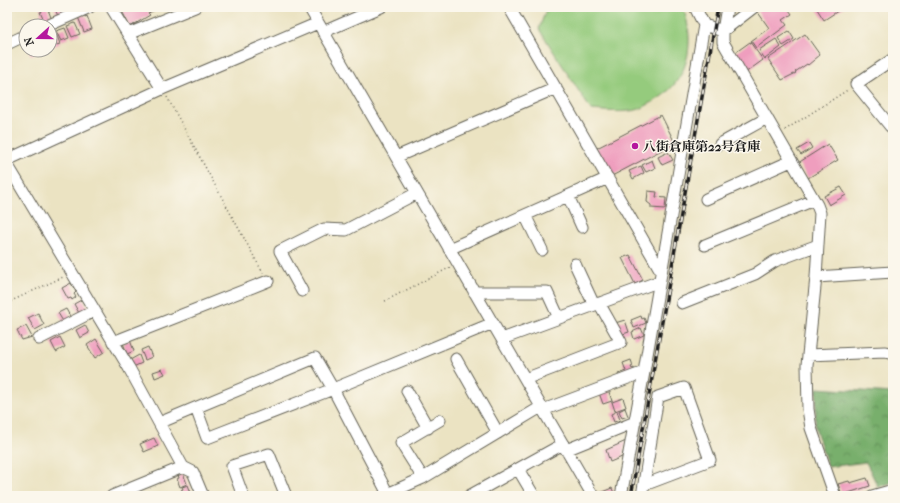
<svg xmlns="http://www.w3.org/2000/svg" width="900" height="503" font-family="'IM FELL French Canon','Noto Serif JP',serif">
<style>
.grass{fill:#95cb7d;stroke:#58744c}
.forest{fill:url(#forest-crowns);stroke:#4a6644}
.building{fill:#ef9ebe}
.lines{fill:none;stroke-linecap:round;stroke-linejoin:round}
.minor-casing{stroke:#646256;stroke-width:13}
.path{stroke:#646256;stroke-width:1.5;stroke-dasharray:1 3;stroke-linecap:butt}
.minor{stroke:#fff;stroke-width:11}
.rail-casing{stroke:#1c1c1c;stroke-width:3.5}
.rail{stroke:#fbf7ec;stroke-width:2;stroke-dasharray:6;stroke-linecap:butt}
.poi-dot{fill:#b5179e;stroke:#fbf7ec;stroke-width:1.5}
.labels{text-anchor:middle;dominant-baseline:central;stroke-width:3;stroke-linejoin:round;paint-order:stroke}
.poi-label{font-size:13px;font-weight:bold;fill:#1c1c1c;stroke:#fbf7ec;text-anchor:start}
</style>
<defs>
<pattern id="forest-crowns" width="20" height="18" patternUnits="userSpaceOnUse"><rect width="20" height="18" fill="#78af6c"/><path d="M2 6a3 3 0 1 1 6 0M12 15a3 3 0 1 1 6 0" fill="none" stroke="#628e58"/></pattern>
</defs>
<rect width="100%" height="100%" fill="#fbf7ec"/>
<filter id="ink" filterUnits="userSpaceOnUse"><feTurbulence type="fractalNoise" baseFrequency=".025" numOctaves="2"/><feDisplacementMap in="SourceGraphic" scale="8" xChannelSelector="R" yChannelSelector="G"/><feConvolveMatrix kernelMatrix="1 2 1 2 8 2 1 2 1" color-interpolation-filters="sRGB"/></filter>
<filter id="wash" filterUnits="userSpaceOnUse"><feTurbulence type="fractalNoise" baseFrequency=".012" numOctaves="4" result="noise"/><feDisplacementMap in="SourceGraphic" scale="16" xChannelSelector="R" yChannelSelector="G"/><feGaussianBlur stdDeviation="0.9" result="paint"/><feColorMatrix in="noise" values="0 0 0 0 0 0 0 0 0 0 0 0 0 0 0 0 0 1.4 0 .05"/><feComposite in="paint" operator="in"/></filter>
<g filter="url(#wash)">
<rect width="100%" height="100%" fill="#ebe3c2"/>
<path class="grass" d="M547,7H683C696,44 689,82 653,102C648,104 642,109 636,110C621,113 606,111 591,110L539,29Z"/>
<path class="forest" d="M817,388L893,393V482L878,487L866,462L828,467L815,427Z"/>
<g id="blocks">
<path class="building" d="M42,7H47L52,20L46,22L45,20L44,21L40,12H42L40,8Z
M54,7H65L67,12L58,16Z
M120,7H163L148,13L150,15L130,27Z
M762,7H787L792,14L783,20L787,25L756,48L751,41L769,28L757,11Z
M819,7H844L824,20L817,9Z
M84,14L85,17L87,16L92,29L84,32L78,17Z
M75,23L80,34L72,37L67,26Z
M65,28L69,38L61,41L56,31Z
M789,31L794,39L783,46L778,38Z
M56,33L60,44L53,46L50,35Z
M805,34L820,55L808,65L807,64L795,72L796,73L782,80L768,59Z
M776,39L781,47L765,59L759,50Z
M750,42L763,60L745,73L732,55Z
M29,50H41L42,51L31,55Z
M661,115L675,143L610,177L595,149Z
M809,143L812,148L801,155L797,150Z
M828,144L838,160L808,178L798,163Z
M668,152L673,160L662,165L658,157Z
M652,160L655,168L646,172L642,165Z
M641,166L644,173L633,179L629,171Z
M841,187L846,195L829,205L824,196Z
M648,191L657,192L656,197L666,198L665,209L651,208V205L647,202Z
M630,255L643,280L635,284L622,258Z
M71,283L76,292L74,294L76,297L72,300L71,298L68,299L62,288Z
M83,299L88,309L79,313L74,304Z
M66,309L71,318L64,323L58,313Z
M38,313L44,325L35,330L28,318Z
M641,316L642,319L644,318L646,323L634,328L631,320Z
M625,320L629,332L620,335L615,323Z
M85,325L89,333L80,338L76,330Z
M26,326L32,337L22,340L17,330Z
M641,328L644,335L634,339L632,332Z
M60,337L65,347L56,352L51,342Z
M96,339L104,352L95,358L87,345Z
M130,340L134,351L127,354L123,343Z
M148,347L152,357L145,360L141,350Z
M139,355L142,363L133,367L130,360Z
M631,360L633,366L631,367L632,369L634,368L635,373L620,379L618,374L626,371L623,363Z
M162,369L165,374L155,378L153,372Z
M608,389L612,401L603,404L599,393Z
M623,398L626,407L615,411L612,402Z
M625,408L628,416L622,418L619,411Z
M617,411L620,420L614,422L611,414Z
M154,438L158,446L144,452L140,444Z
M626,441L622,457L610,462L606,450Z
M183,473L187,484L180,487L177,479L179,478L178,475Z
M867,478L870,486L842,495L838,484L849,481L850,483Z
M188,485L192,495L183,496L181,490L183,489L182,487Z
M612,488L615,496H598L597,494Z"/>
</g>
</g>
<g filter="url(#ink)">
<use href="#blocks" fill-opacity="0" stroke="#646256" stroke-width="1"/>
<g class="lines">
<defs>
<path id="minor" d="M111,7L162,89
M309,7L593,496
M509,7L661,271
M727,7L723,31V42L817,205L820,213L816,277L807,365L808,409L811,428L835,496
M704,25L723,31
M47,26L90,7
M723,31L754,7
M323,32L381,7
M128,34L195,7
M7,44L26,35
M893,59L856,84L890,126L893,128
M720,144L767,118
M396,157L556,88
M7,160L162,89L318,23
M7,164L129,368L183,467L193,472L203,496
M568,196L582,227
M706,199L791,161
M525,215L542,250
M705,245L814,200
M449,249L608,178
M575,264L594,305
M816,277L893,272
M302,291L280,251L324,229L346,230L417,193
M474,292H547L559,318
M682,303L755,274L775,261L818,245
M39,339L94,311
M502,339L660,281
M113,342L268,281
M808,355L885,352L893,354
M456,359L498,433
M525,379L621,342L599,303
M407,391L428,428
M196,408L207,438L333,389L493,323
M543,410L644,372
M159,423L315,358L333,389L388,494
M566,450L635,422
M518,469L534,496
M423,478L401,443L440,420
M112,496L183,467
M243,496L232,466L269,454L286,496
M383,496L423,478L541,407
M469,496L563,444
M621,496L644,372L704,25L695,7
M642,496L658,397L684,388L710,460L644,485
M872,496L893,490"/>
</defs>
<use href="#minor" class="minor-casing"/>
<path class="path" d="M167,97L263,273
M785,130L849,89
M385,301L451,267
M7,303L63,277"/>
<use href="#minor" class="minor"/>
<defs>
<path id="rail" d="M631,496L718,7"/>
</defs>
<use href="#rail" class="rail-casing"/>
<use href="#rail" class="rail"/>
</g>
</g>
<circle class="poi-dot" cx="635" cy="146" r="4"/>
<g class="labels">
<g class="poi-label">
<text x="643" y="146">八街倉庫第22号倉庫</text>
</g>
</g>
<rect width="900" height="503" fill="none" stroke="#fbf7ec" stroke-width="24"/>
<g transform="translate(38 38) rotate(249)"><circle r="19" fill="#fbf7ec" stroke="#a29f99"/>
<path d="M0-3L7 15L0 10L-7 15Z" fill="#b5179e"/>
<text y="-6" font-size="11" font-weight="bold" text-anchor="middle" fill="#1c1c1c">N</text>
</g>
</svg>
